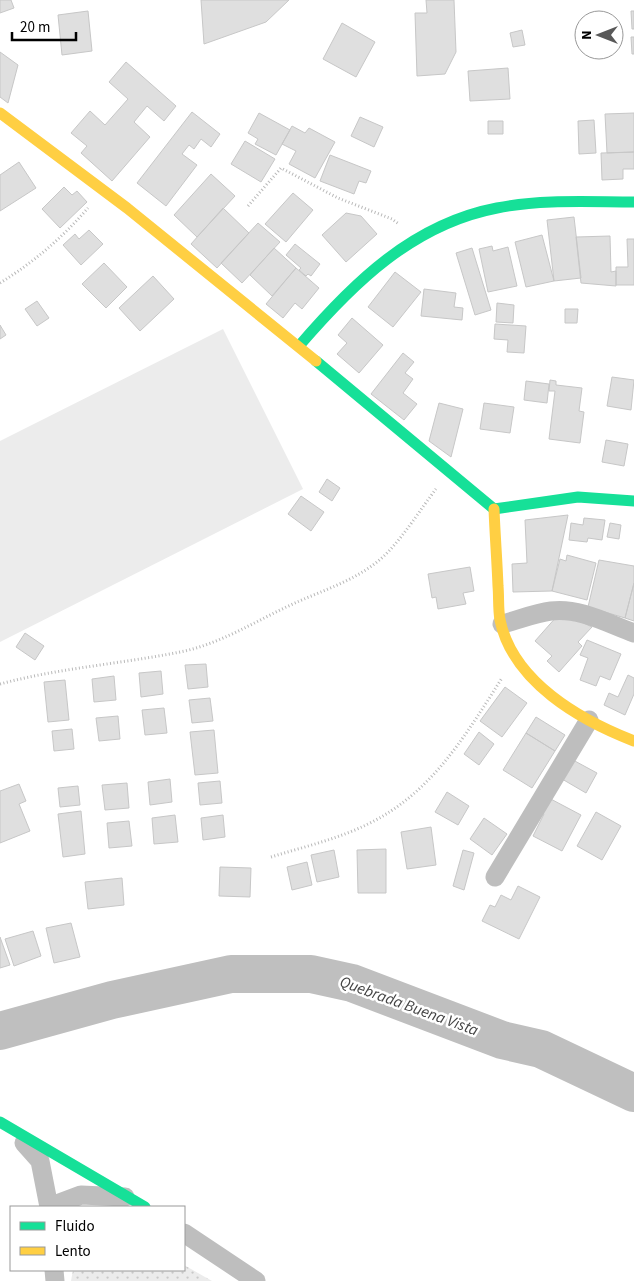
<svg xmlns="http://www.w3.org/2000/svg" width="634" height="1281" font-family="'Source Sans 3',sans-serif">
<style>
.park{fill:url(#park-dots)}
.pitch{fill:#ececec}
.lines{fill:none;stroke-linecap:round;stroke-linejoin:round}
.river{stroke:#bfbfbf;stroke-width:38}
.building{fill:#dfdfdf;stroke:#c7c7c7}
.path{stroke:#b9b9b9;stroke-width:3;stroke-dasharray:1 2.5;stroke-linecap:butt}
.street{stroke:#bebebe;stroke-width:19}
.fast{stroke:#16e098;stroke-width:11}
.slow{stroke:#ffcf43;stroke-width:11}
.labels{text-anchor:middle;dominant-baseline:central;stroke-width:5;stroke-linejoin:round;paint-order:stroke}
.water-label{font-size:16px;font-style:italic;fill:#444;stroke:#fff}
</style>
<defs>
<pattern id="park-dots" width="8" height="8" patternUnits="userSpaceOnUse" patternTransform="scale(1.25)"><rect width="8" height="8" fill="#ececec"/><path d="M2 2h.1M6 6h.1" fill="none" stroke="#c9c9c9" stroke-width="1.8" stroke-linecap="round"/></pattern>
</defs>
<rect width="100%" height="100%" fill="#fff"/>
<path class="park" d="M184,1265L212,1281H71L73,1270H184Z"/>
<path class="pitch" d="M223,329L303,489L0,642V441Z"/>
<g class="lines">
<path class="river" d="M0,1031L112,1000L231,974H311L352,983L502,1040L541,1049L634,1093"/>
</g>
<path class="building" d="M0,0H11L14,8L0,13Z
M201,0H289L266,22L204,44Z
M426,0H454L456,52L445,74L417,76L415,13H427Z
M88,11L92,51L62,55L58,15Z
M631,11H634V29H632Z
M342,23L375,42L356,77L323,59Z
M522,30L525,45L513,47L510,33Z
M631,37H634V54H632Z
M0,52L18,65L8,103L0,97Z
M126,62L176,106L164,121L147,106L134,122L150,137L112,181L81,153L87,146L71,133L90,111L105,125L128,99L109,82Z
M508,68L510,99L470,101L468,71Z
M192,112L220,134L211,147L201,139L194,149L189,145L182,154L197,165L166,206L137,183Z
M259,113L290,130L276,155L255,144L258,139L248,133Z
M634,113V152L607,153L605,114Z
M360,117L383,127L374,147L351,136Z
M594,120L596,153L579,154L578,121Z
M488,121H503V134H488Z
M292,126L305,133L309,128L335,142L315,178L289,164L296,151L282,144Z
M245,141L275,159L261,182L231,164Z
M634,152V169H623V179L602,180L601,153Z
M330,155L371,171L366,183L359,181L354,194L320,181Z
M19,162L36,188L0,211V175Z
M211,174L235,196L197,237L174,215Z
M64,187L72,195L77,191L87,202L60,228L42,209Z
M293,193L313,210L286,242L265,224Z
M223,208L249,233L217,268L191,244Z
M346,213L361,216L377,234L346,262L322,235Z
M574,217L581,278L554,281L547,220Z
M258,223L280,242L242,283L221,263Z
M89,230L103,244L81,265L63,245L75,234L79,239Z
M542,235L554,281L526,287L515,242Z
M610,236L611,272L616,271V286L581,283L576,237Z
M627,239H634V285H616V267H628Z
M295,244L320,264L311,276L308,274L306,276L299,270L301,268L286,255Z
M492,246L493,251L508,247L517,286L488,292L479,249Z
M274,248L296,268L272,296L250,275Z
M472,248L491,310L475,315L456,253Z
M104,263L127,287L106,308L82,284Z
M296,268L319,288L302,309L295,303L283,318L266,304Z
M395,272L421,292L393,327L368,307Z
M153,276L174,299L140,331L119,308Z
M424,289L456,293L454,307L463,308L462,320L421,316Z
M37,301L49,318L37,326L25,309Z
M497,303L514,305L513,323L496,322Z
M565,309H578L577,323H565Z
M352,318L383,345L359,373L337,354L347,343L338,335Z
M495,324L526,326L524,353L507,352L508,340L494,339Z
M0,325L6,335L0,339Z
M403,353L414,362L405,373L413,379L403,393L417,404L404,420L371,394Z
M612,377L634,380L631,410L607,406Z
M550,380L556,381V385L582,388L579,411L584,412L580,443L549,439L555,391H549Z
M526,381L549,384L547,403L524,400Z
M439,403L463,409L451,457L429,441Z
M484,403L514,407L510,433L480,429Z
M606,440L628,444L624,466L602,462Z
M327,479L340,488L332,501L319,492Z
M301,496L324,512L311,531L288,514Z
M568,515L552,591L513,592L512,564L527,563L525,520Z
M584,518L605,520L602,540L588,538L587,542L569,540L571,523L583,525Z
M610,523L621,525L619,539L607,537Z
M567,555L596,563L587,600L552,591L560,559L566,561Z
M599,560L634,566V583L625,618L588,607Z
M470,567L474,591L463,593L466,604L438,609L436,597L432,598L428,574Z
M634,583V621L625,618Z
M558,615L569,616L592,627L578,642L582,646L559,672L547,661L552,656L535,641Z
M25,633L44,646L35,660L16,647Z
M587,640L621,654L610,680L600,676L596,686L580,680L588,658L580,655Z
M206,664L208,687L188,689L185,665Z
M161,671L163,694L141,697L139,673Z
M628,675L634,678V694L625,715L604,705L609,693L618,697Z
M114,676L116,700L94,702L92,679Z
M65,680L69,720L48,722L44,682Z
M505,687L527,703L502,737L480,721Z
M210,698L213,721L192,723L189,700Z
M164,708L167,733L145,735L142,710Z
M118,716L120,739L99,741L96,718Z
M536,717L565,735L555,751L526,733Z
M72,729L74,749L54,751L52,731Z
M214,730L218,773L195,775L190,732Z
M479,732L494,744L479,765L464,754Z
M526,733L555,751L532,788L503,770Z
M573,760L597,773L586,793L562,779Z
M170,779L172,802L150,805L148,782Z
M220,781L222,803L200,805L198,783Z
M127,783L129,808L105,810L102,785Z
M19,784L26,801L19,804L30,831L0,843V791Z
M78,786L80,805L60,807L58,788Z
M447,792L469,806L458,825L435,812Z
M547,797L581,815L562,851L533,836L544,814L540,811Z
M81,811L85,854L63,857L58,814Z
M596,812L621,826L602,860L577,846Z
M175,815L178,842L154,844L152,818Z
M223,815L225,837L203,840L201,818Z
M484,818L507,834L492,855L470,839Z
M129,821L132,846L109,848L107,823Z
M431,827L436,865L407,869L401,832Z
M386,849V893H358L357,850Z
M334,850L339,877L317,882L311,855Z
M463,850L474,853L464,890L453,886Z
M307,862L312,885L292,890L287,867Z
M220,867L251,868L250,897L219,896Z
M122,878L124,905L88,909L85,882Z
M518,886L540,897L519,939L482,921L490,905L495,907L501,895L511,900Z
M71,923L80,957L54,963L46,928Z
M33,931L41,956L14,966L5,939Z
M0,937L10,965L0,968Z"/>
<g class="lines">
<path class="path" d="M248,206L281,168L338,198L392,219L399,224
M0,283C34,262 62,238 88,208
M0,684C59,668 120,664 180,652C221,644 257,620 295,603C326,589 363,578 388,552C406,533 420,510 436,489
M271,857C303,847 338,839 368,824C432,793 465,736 502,678"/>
<path class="street" d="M502,624C518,620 535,613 551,611C579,607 609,624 634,633
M495,877L589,720
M24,1143L40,1161L49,1207
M49,1207L81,1195L125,1197
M184,1233L256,1281
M54,1270L55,1281"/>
<path class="fast" d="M299,346C353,283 413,224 497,208C542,199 589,202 634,202
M316,361L494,509L578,497L634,501
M0,1122L145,1207"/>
<path class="slow" d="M0,113L127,208L316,361
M494,509C495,535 497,560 498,586C499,597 498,609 500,620C513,682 580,720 634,741"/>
</g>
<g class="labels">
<g class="water-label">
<text transform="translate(409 1006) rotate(20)">Quebrada Buena Vista</text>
</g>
</g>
<rect x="10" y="1206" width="175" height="65" fill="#ffffff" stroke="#999999"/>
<rect x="20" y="1222" width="25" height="8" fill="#16e098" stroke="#999999"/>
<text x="55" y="1231" font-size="15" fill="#000000">Fluido</text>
<rect x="20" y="1247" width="25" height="8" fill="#ffcf43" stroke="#999999"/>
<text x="55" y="1256" font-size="15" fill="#000000">Lento</text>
<g transform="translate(599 35) rotate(270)"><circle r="24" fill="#ffffff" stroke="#999999"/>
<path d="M0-4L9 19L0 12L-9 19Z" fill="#595959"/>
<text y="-8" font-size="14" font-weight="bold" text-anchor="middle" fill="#000000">N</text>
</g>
<path d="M12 32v8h64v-8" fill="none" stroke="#000000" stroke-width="2.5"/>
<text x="20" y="32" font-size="15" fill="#000000" stroke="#ffffff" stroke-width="4" paint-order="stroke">20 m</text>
</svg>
